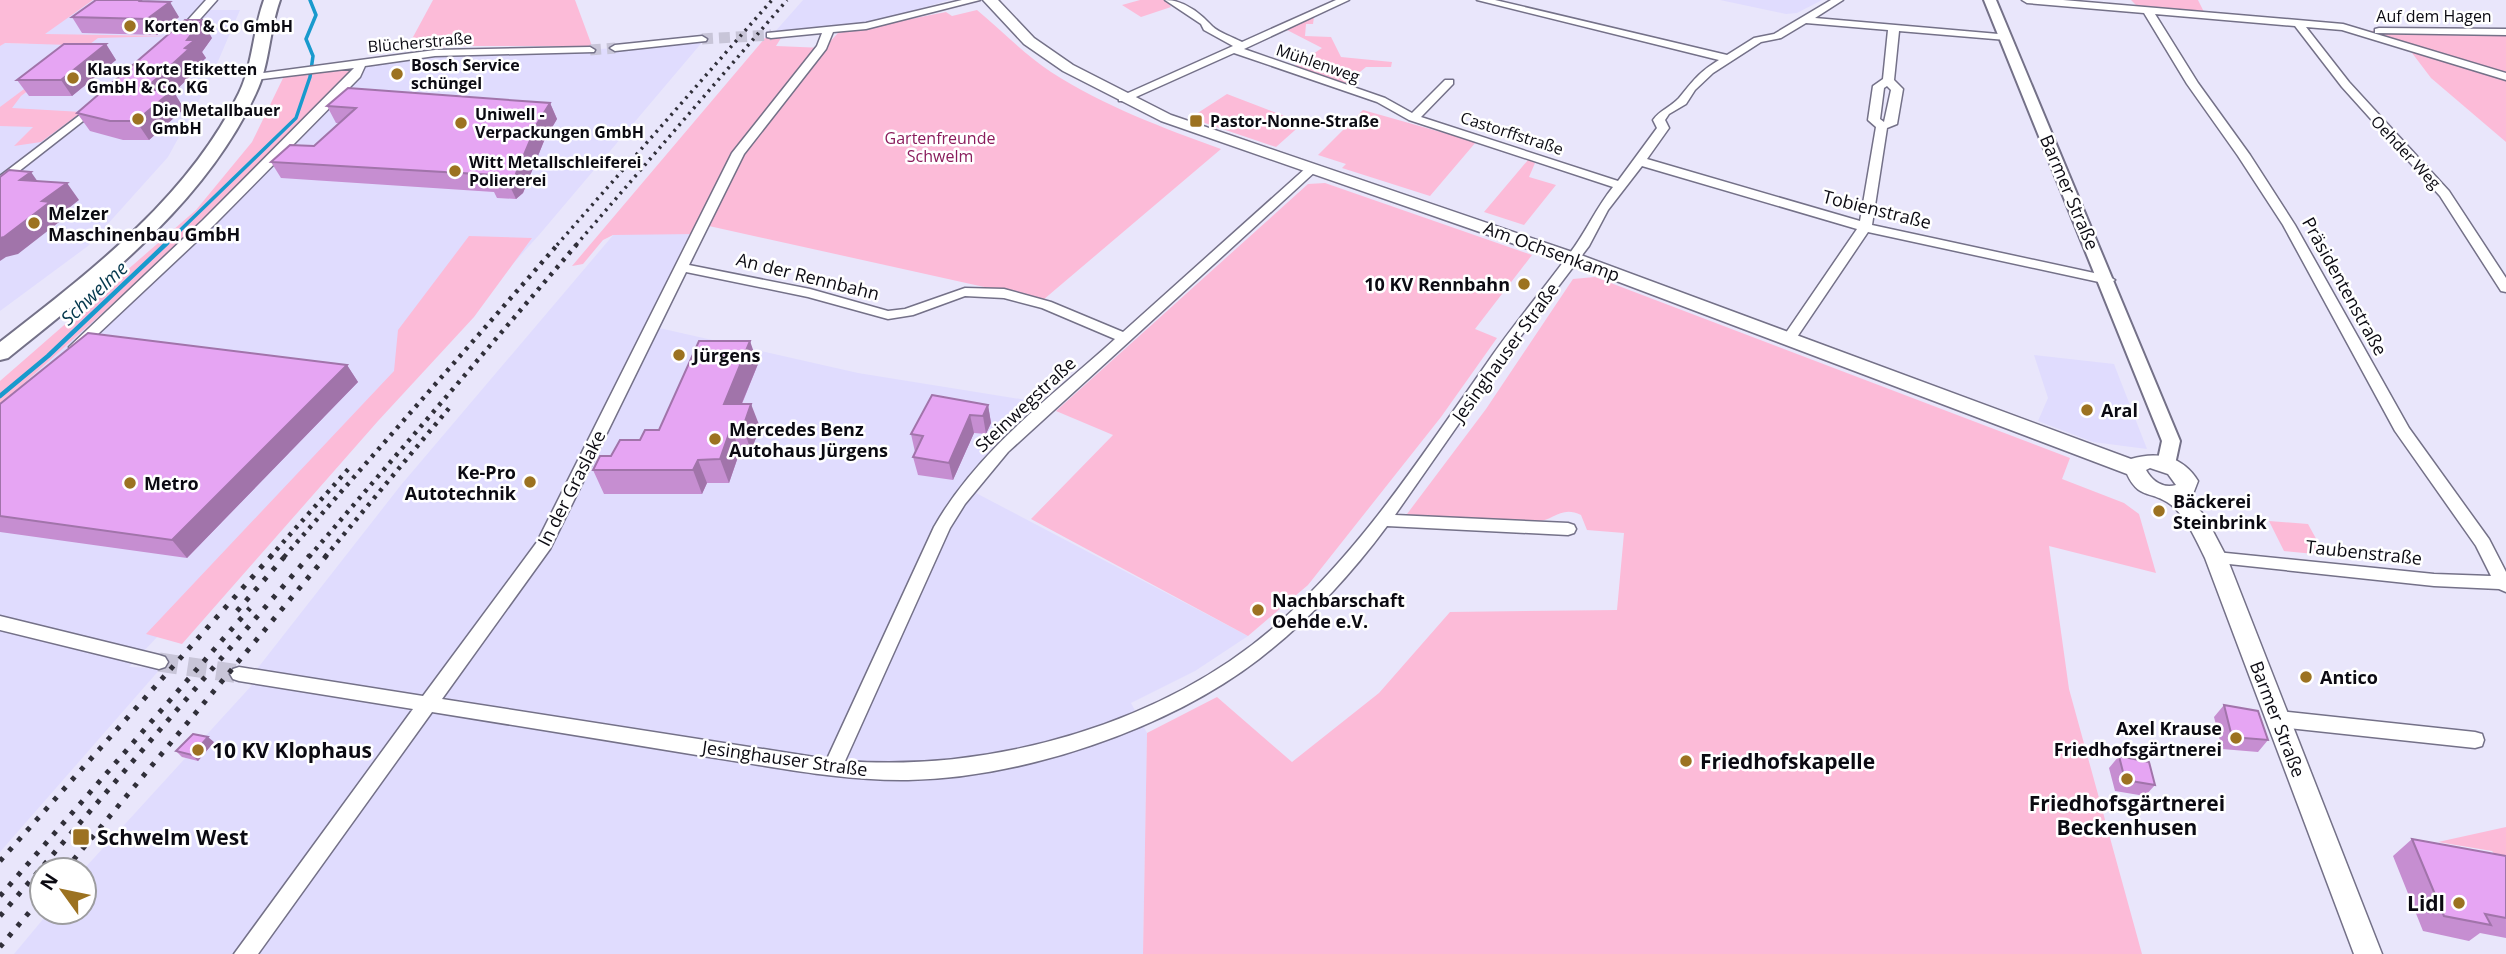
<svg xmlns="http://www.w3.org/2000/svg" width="2506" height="954" font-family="'Open Sans',sans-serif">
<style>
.built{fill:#e0dcfe}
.green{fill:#fcbbd8}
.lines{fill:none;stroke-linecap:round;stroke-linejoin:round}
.stream-far1{stroke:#199acd;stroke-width:3.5}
.stream{stroke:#199acd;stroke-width:4.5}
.minor-tunnel-far1{stroke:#c8c5d8;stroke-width:11;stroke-dasharray:11 6;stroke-linecap:butt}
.minor-tunnel{stroke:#c8c5d8;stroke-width:19;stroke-dasharray:19 10;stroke-linecap:butt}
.minor-casing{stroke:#747188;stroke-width:3}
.tertiary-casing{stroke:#747188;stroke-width:4}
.secondary-casing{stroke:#747188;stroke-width:3}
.primary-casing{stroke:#747188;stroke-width:4}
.minor{fill:#fff;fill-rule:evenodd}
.tertiary{fill:#fff;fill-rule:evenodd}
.secondary{fill:#fff;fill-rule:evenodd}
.primary{fill:#fff;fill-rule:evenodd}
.rail-far2{stroke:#302f39;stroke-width:3.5;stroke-dasharray:2.5 5;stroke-linecap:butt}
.rail-far1{stroke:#302f39;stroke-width:4.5;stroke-dasharray:3.5 6;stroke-linecap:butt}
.rail{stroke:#302f39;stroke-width:5;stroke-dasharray:4.5 9;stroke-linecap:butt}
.wall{fill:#c68ed1}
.shaded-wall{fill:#a174aa}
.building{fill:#e6a5f3;stroke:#a174aa;stroke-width:2}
.poi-dot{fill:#9c7221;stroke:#fff;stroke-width:2.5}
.labels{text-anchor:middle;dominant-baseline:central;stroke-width:5;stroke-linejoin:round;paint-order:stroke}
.far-street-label{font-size:16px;fill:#0b0a12;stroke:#fff}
.far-poi-label{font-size:16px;font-weight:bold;fill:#0b0a12;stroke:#fff;text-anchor:start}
.far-park-label{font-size:16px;fill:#8a1c5c;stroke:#fff}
.street-label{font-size:18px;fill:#0b0a12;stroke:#fff}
.poi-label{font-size:18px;font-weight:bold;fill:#0b0a12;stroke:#fff;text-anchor:start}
.water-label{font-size:19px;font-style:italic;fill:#04384d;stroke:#fff}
.near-poi-label{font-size:21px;font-weight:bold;fill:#0b0a12;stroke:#fff;text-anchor:start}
</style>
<rect width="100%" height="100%" fill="#e9e6fb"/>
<path class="built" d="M93,0H208L198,10H240L210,80L168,157L88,246L0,311V46L4,43L28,44Z
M803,0H949L879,21L773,34Z
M1720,0H1822L1797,13L1786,14Z
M704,40L539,235L443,341L295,490L129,667L161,668L0,852V405L157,264L350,73L348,63L404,55L555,53Z
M690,233L646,325L858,373L1039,402L990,447L976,493L1248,636L1195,671L1131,703L1147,733L1143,954H14L49,912H84L83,870L264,672L257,669L401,485L614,234Z
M2034,355L2114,364L2147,449L2093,442L2038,421L2048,398Z"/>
<path class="green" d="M0,0H93L45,34L169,36L98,38L21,96L12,108L82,112L41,142L14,146L33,127L0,126V107L43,75L70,45L5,43L0,46Z
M433,0H575L592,46H467L406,50Z
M1140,0H1166L1171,7L1141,17L1122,5Z
M2131,0H2198L2204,12L2137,6Z
M977,10C1001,30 1025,55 1051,72C1104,106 1163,128 1221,149L1043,300L700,224L696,234L613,235L603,240L583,264L572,266L765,38H781L776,46L824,48L838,33L946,12L952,16Z
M1314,17L1313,24H1306L1305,36L1331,37L1341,57L1392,62L1391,67H1366L1343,86L1292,68L1322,48L1287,30Z
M2446,28L2506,30V142L2431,78L2406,45L2367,31Z
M348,63L350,73L157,264L0,405V381L196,210L252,142L285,74Z
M1227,94L1303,123L1276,147L1190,118Z
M1363,110L1476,142L1430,196L1342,168L1346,164L1318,155Z
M1528,160L1535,163L1529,177L1556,185L1524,225L1484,212Z
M1325,183L1532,255L1475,329L1497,338L1441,417L1308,585L1248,636L1031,519L1113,435L1056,411L1308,184Z
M469,236L532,238L474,317L378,421L182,644L146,634L394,371L398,330Z
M1595,277L2070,458L2062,479L2124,503L2139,514L2156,573L2049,546L2069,689L2142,954H1143L1147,733L1217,697L1292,762L1379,693L1450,612L1617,610L1624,533L1587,530L1581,515C1561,505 1554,521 1535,522C1494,523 1451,518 1410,516L1407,514L1486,409L1573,279Z
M2269,521L2308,524L2325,555L2284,551Z
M2506,827V863L2501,862L2492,851L2438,842Z"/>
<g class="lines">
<path class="stream-far1" d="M165,245L296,118L310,77L313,56L306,39L316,15L310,0"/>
<path class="stream" d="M0,396L48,356L167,243"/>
<path class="minor-tunnel-far1" d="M702,39L771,35
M590,50L615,48"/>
<path class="minor-tunnel" d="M159,662L239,674"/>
<defs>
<path id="minor" d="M206,0H217L185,36H177V32Z
M962,0H980L866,29L833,32L826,49L744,154L689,265L810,289L888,311L905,309L965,288L1004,289L1051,302L1123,332L1307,167H1315L1317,170L1008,452L965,504L950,528L845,761C995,772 1168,723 1281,621C1364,546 1423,454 1487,363C1513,325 1543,290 1570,253C1586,232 1596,208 1613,187L1409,120L1377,102L1234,53L1127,101H1119V97L1233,46L1204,30L1201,24L1165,0C1184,0 1200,13 1212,26C1219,33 1233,37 1242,42L1336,0H1349L1244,49L1385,98L1412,113L1445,80H1453V84L1421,117L1618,181L1657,128L1653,120C1660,110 1671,107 1679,98C1693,81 1699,72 1719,60L1477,0H1495L1727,55L1754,38L1774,34L1831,0H1843L1815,18L2010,35V39L2006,40L1899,31L1894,80L1903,89L1897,124L1887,128L1872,225L2108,276L2115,280L2108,284L1868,232L1793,343L1788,345L1781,340L1857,229L1642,166L1608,210L1589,246L1511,349L1395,515L1568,523L1574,525L1576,529L1574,533L1568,535L1387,526C1350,576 1308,621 1259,659C1168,729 1023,778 908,780C841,781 775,767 709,757C617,742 525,727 432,712L258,954H234L413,709L239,681L233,679L230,674L233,669L239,667L423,696L537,542L732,153L817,46L822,33L771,38L767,37V33L866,23ZM1806,23L1888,30L1883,79L1873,86L1868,120L1876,127L1860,221L1647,159L1669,128L1665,120L1669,114L1686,104L1695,90L1713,73L1761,42L1781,38ZM1887,86L1891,90L1884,122L1880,119L1884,88ZM686,272L808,297L888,319L913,315L965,296L1004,298L1042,308L1115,339C1051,397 977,451 934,527L827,759L442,699L550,549Z
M2022,0H2063L2343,24L2506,73V80L2342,30L2306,27L2349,82L2449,191L2506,278V292L2501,291L2440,196L2342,87L2295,26L2155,14L2198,83L2250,155L2295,225L2409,428L2489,539L2506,572V592L2499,589L2434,586L2210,562L2208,558L2210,554L2216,552L2434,574L2491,576L2476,546L2395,431L2283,225L2238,156L2187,84L2144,13L2027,3Z
M2379,28L2506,29V35L2375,33V29Z
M702,36L707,39L706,41L615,51L610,48L615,45Z
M590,47L595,50L594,52L435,56L365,66L360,77L213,226L81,350L76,352L69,347L203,220L354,68L253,80L247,77L249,75L435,50Z
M97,102L101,103V107L0,186V176Z
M0,616L159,655L165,657L168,662L165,667L159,669L0,630Z
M2278,711L2475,732L2482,734L2484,740L2482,746L2475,748L2278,727L2271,724L2269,719L2271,714Z"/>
<path id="tertiary" d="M1984,0H1996L2180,441L2174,469H2160L2157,464L2162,441Z"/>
<path id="secondary" d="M983,0H998L1034,38L1073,65L1171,115L1578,254L2131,459C2157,451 2183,456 2198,481L2193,494L2188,498L2205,516L2227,558L2382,954H2354L2205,558C2196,540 2185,513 2167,502C2149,491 2138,498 2127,474L1566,262L1161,121L1063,71L1024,44ZM2150,468L2168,474L2176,485C2163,489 2152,481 2146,470Z"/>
<path id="primary" d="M264,0H280C269,30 270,64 256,93C205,204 101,283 8,358L0,360V342C90,272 188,198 239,93C253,64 253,30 264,0Z"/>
</defs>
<use href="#minor" class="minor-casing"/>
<use href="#tertiary" class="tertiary-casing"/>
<use href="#secondary" class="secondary-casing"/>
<use href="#primary" class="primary-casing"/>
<use href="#minor" class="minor"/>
<use href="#tertiary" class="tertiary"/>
<use href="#secondary" class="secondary"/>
<use href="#primary" class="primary"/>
<path class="rail-far2" d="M557,245L772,0
M576,245L787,0"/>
<path class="rail-far1" d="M270,557L351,466
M284,557L559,243
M309,557L578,243
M325,557L450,407"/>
<path class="rail" d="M237,611L286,555
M0,861L272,555
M65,870L327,555
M0,896L250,608
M0,916L310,555
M0,947L42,897"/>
</g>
<path class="wall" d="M146,1L179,17L157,35L82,33L72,17Z
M212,38L202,52L206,58L199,64L200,67L174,92L184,109L149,140H123L90,131L77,113Z
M106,44L116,60L72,96H29L17,80Z
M550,103L557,119L544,141L523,193L516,199L497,198L494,192L281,178L271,162L314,146L339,123H336L327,106Z
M758,364L742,404L760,427L751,451H740L729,483H707L702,494H604L593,470L611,456L659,430Z
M347,365L358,382L187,558L0,532V404Z
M988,405L991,423L986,434L974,433L953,480L918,475L913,457L915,452L911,434Z
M2224,705L2268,740L2258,752L2222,749L2214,717Z
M214,742L198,761L182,757L176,751Z
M2119,756L2155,785L2145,796L2115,791L2109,768Z
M2412,839L2506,856V938L2480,933L2469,941L2423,931L2393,856Z"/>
<path class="shaded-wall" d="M170,2L179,17L157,35L147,19Z
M202,20L212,38L202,52L206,58L199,64L200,67L174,92L184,109L149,140L136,121L144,90L185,48L187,40Z
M106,44L116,60L72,96L61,80Z
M550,103L557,119L544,141L523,193L516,199L508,182L537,124Z
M31,172L43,189L20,180Z
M67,183L79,200L60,215L63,219L18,254L6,257L0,261V238L42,201Z
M750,341L758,364L732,427L724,404Z
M347,365L358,382L187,558L172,540Z
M751,404L760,427L751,451L743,427Z
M988,405L991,423L986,434L983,416Z
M970,415L974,433L953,480L949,463Z
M731,428L740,451L729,483L720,459Z
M698,460L707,483L702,494L693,470Z
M208,737L214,742L198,761L192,755Z"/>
<path class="building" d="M96,0H141L140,1L170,2L147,19L72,17Z
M185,20H202L187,40H195L185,48L189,49L144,90H173L136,121H110L77,113Z
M64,44H106L61,80H17Z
M348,88L550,103L537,124L515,176L508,182L489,181L494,175L271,162L290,145L314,146L356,108L327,106Z
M9,170L31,172L20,180L67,183L42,201L50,202L4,237L0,238V177Z
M88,333L347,365L172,540L0,516V404Z
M699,341H750L724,404H751L743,427L731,428L720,459L698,460L693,470H593L600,456H611L620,440H640L645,430H659Z
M932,395L988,405L983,416L970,415L949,463L913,457L923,436L911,434Z
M2224,705L2258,711L2268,740L2232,737Z
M193,734L208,737L192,755L176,751Z
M2119,756L2149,762L2155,785L2125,780Z
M2412,839L2506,856V918L2485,914L2491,925L2444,916Z"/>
<g class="poi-dot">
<circle cx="130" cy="26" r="7"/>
<circle cx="397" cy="74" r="7"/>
<circle cx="73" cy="78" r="7"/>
<circle cx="138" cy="119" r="7"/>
<rect x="1189" y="114" width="14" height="14" rx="3.5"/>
<circle cx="461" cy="123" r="7"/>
<circle cx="455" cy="171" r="7"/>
<circle cx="34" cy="223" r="7"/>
<circle cx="1524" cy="284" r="7"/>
<circle cx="679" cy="355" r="7"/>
<circle cx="2087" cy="410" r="7"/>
<circle cx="715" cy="439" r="7"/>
<circle cx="530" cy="482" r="7"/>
<circle cx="130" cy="483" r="7"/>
<circle cx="2159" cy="511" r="7"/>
<circle cx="1258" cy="610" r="7"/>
<circle cx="2306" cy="677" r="7"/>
<circle cx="2236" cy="738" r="7"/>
<circle cx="198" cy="750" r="7"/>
<circle cx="1686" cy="761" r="7"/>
<circle cx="2127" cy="779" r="7"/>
<rect x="72" y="828" width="18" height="18" rx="3.5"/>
<circle cx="2459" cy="903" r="7"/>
</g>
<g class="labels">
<g class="far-street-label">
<text x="2434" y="16">Auf dem Hagen</text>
<text transform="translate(420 42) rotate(-5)">Blücherstraße</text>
<text transform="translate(1318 63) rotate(19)">Mühlenweg</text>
<text transform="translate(1512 133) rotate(18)">Castorffstraße</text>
<text transform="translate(2406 152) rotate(47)">Oehder Weg</text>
</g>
<g class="far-poi-label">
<text x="144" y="26">Korten &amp; Co GmbH</text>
<text x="411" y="65">Bosch Service<tspan x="411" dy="18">schüngel</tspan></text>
<text x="87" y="69">Klaus Korte Etiketten<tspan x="87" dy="18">GmbH &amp; Co. KG</tspan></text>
<text x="152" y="110">Die Metallbauer<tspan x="152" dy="18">GmbH</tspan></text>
<text x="475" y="114">Uniwell -<tspan x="475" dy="18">Verpackungen GmbH</tspan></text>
<text x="1210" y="121">Pastor-Nonne-Straße</text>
<text x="469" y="162">Witt Metallschleiferei<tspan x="469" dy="18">Poliererei</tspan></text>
</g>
<g class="far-park-label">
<text x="940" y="138">Gartenfreunde<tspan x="940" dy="18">Schwelm</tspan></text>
</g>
<g class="street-label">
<text transform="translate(2070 192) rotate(67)">Barmer Straße</text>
<text transform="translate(1877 209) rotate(14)">Tobienstraße</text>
<text transform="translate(1552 251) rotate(20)">Am Ochsenkamp</text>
<text transform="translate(808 276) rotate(14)">An der Rennbahn</text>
<text transform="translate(2345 286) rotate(61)">Präsidentenstraße</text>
<text transform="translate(1505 352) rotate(-54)">Jesinghauser Straße</text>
<text transform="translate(1025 404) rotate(-43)">Steinwegstraße</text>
<text transform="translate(571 488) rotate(-63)">In der Graslake</text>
<text transform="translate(2364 552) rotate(6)">Taubenstraße</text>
<text transform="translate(2278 719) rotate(69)">Barmer Straße</text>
<text transform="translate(785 758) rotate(8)">Jesinghauser Straße</text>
</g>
<g class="poi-label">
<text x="48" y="213">Melzer<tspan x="48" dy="21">Maschinenbau GmbH</tspan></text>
<text x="1510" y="284" text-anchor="end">10 KV Rennbahn</text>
<text x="693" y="355">Jürgens</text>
<text x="2101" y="410">Aral</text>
<text x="729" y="429">Mercedes Benz<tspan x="729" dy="21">Autohaus Jürgens</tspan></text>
<text x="516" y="472" text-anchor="end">Ke-Pro<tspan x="516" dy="21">Autotechnik</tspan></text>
<text x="144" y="483">Metro</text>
<text x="2173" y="501">Bäckerei<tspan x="2173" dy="21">Steinbrink</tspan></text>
<text x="1272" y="600">Nachbarschaft<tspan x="1272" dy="21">Oehde e.V.</tspan></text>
<text x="2320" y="677">Antico</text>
<text x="2222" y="728" text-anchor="end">Axel Krause<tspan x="2222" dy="21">Friedhofsgärtnerei</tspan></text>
</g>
<g class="water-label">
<text transform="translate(94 293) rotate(-43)">Schwelme</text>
</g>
<g class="near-poi-label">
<text x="212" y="750">10 KV Klophaus</text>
<text x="1700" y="761">Friedhofskapelle</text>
<text x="2127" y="803" text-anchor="middle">Friedhofsgärtnerei<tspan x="2127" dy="24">Beckenhusen</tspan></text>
<text x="97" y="837">Schwelm West</text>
<text x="2445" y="903" text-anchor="end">Lidl</text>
</g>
</g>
<g transform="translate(63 891) rotate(303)"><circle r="33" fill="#ffffff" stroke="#9d9da0" stroke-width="2"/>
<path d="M0-5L12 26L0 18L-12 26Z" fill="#9c7221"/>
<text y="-10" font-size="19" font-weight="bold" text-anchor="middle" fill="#0b0a12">N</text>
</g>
</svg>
